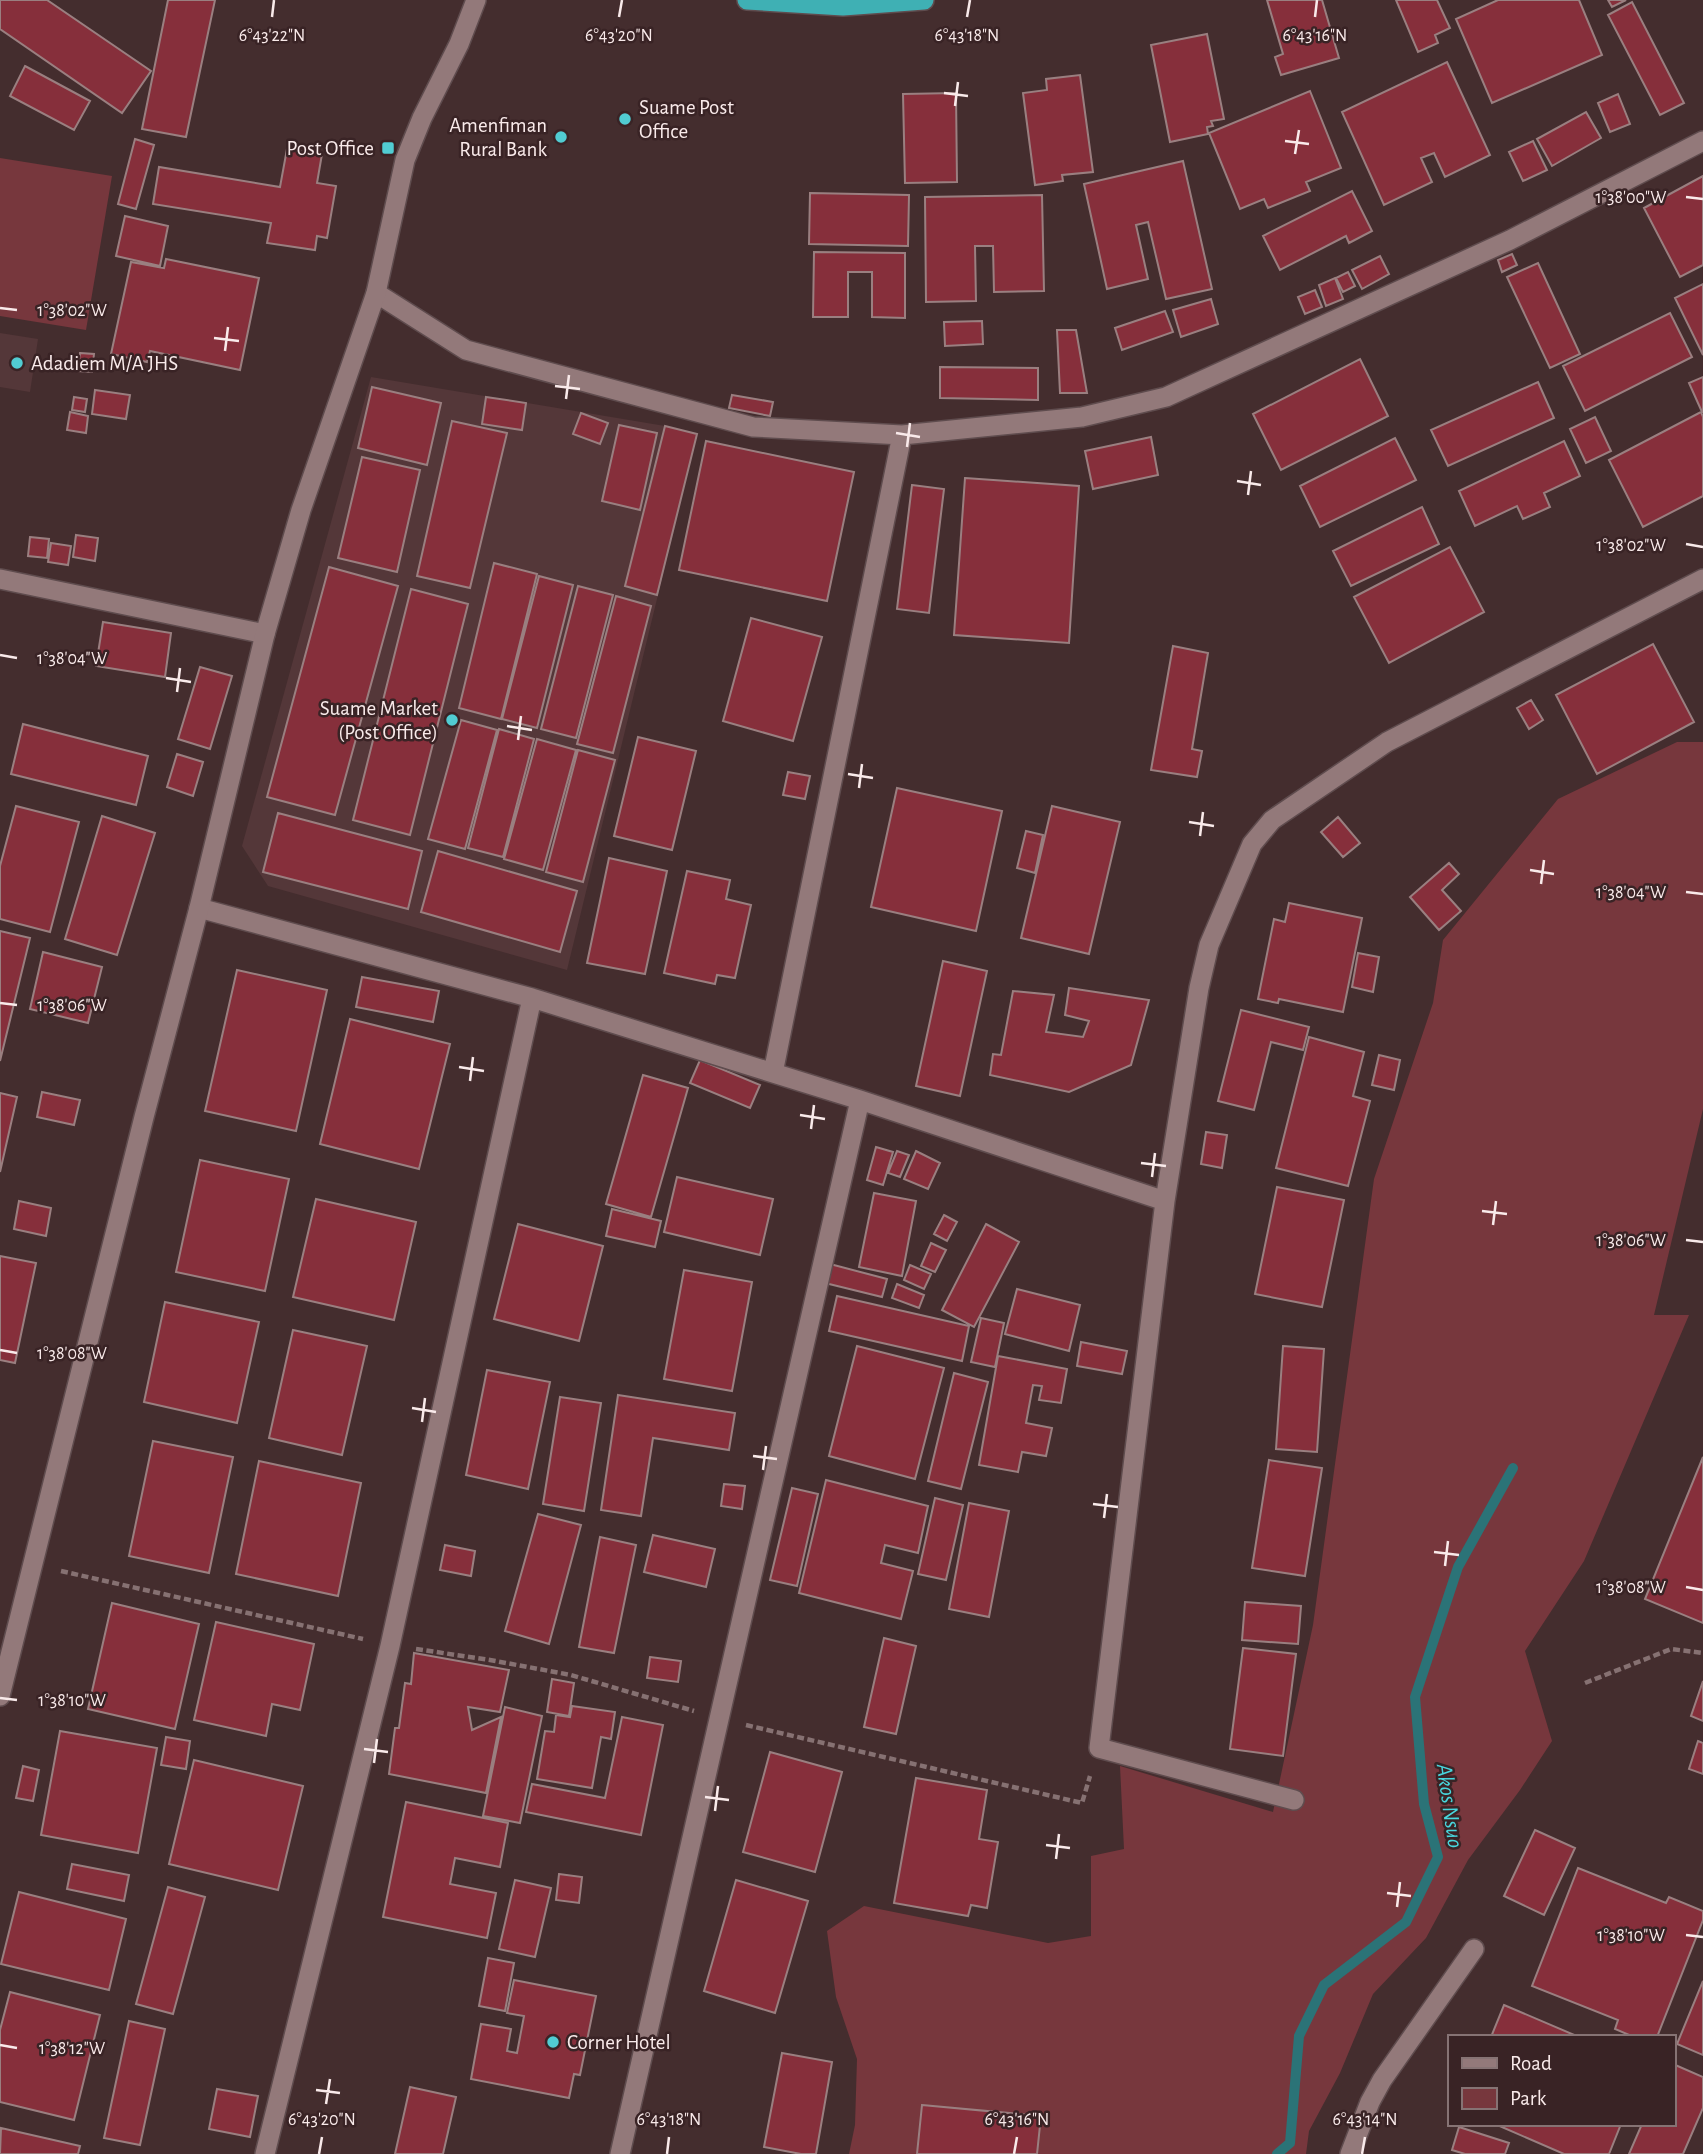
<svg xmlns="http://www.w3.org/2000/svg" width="1703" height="2154" font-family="'Alegreya Sans',sans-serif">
<rect width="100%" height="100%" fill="#442d2e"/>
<path fill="#543739" d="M0,333L38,339L30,392L0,387Z
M371,377L665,426L697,434L567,970L268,886L242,846Z"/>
<path fill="#77373d" d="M0,158L112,176L86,330L0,316Z
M1677,742H1703V1109L1654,1315H1689L1584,1561L1525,1651L1552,1741L1520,1790L1468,1860L1426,1938L1373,1994L1340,2073L1309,2131L1306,2154H849L855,2125L857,2059L836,1997L827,1931L864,1906L1048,1943L1091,1936V1856L1124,1849L1120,1766L1273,1812L1313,1625L1374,1179L1433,1003L1443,940L1558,799Z"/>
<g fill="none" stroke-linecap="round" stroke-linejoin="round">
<path stroke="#2b7377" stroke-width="10" d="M1277,2154L1290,2143L1299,2036L1324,1985L1406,1922L1438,1857L1424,1804L1415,1697L1458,1567L1513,1468"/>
</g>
<path fill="#862f3b" stroke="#9a7f80" stroke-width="2" d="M0,0H47L151,71L122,113L0,29Z
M168,0H215L186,137L142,129Z
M1267,0H1322L1339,58L1281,75L1275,57L1283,54Z
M1396,0H1437L1450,28L1435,35L1438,43L1418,52Z
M1498,0H1579L1602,55L1492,103L1456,19Z
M1608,0H1626L1612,7Z
M1632,2L1684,103L1660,115L1608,15Z
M1207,34L1224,119L1211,121L1213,126L1207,127L1208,134L1170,142L1151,45Z
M1447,62L1490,155L1445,177L1434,153L1421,158L1432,182L1384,205L1342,112Z
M25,66L90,101L74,130L10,96Z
M1080,75L1093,172L1062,175L1063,181L1035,185L1023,93L1047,90L1046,79Z
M1310,91L1341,168L1306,182L1310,191L1268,208L1264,199L1240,209L1209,133Z
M956,93L957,182L905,183L903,94Z
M1618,94L1630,124L1610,132L1598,103Z
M1586,112L1601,138L1552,166L1537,139Z
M135,139L154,145L136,209L118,204Z
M1533,141L1547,170L1523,181L1509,152Z
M287,149L322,154L317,183L336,186L327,238L317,236L315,250L267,243L271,223L153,204L159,167L280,187Z
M1183,161L1212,289L1166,299L1148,222L1136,225L1148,279L1107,289L1084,184Z
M1703,176V265L1680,277L1644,208Z
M1352,191L1372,231L1349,243L1346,236L1280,270L1263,236Z
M810,193L909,195L908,246L809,244Z
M1042,195L1044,291L994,292L993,246H975L976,301L926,302L925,197Z
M125,216L168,226L160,266L116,256Z
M814,252L905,253V318L872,317V272H848V317H813Z
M1512,254L1517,265L1502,272L1498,260Z
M1380,256L1389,274L1362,289L1352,270Z
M166,259L259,278L240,370L150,351L147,362L111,354L131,262L164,268Z
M1538,263L1580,354L1550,368L1507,277Z
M1348,272L1355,286L1343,292L1336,278Z
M1335,278L1343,299L1326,306L1319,285Z
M1703,284V355L1675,298Z
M1315,290L1322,307L1305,314L1298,297Z
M1211,299L1218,324L1181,337L1173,310Z
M1165,311L1173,332L1122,350L1115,328Z
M1670,313L1692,357L1585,411L1563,366Z
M982,321L983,344L945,346L944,322Z
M1057,330H1076L1087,393H1060Z
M80,353L94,354L92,372L78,371Z
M1360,359L1388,416L1281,470L1253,414Z
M940,367L1038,368V400L940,398Z
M1703,377V412H1702L1689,383Z
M1538,382L1554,418L1448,466L1431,430Z
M372,387L441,403L427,465L358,448Z
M95,390L130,395L126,419L92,414Z
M732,395L773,402L770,416L729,408Z
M74,397L87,399L85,412L72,410Z
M486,397L526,403L522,430L482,424Z
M70,412L88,416L86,433L67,430Z
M1701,412L1703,417V496L1643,527L1609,460Z
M581,413L608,423L600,444L573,434Z
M1595,417L1611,451L1586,463L1570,429Z
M452,421L507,433L470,588L417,576Z
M619,425L657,433L640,510L602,501Z
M665,426L697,434L657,595L625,586Z
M1151,437L1158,475L1093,489L1085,451Z
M1395,438L1416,480L1320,527L1300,486Z
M706,441L854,472L827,601L679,570Z
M1564,441L1580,476L1544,493L1550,507L1523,519L1517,506L1475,526L1459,491Z
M362,457L420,470L397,572L338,558Z
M965,478L1079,486L1069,643L954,635Z
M912,485L944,489L929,613L897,609Z
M1422,507L1439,544L1351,586L1333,551Z
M76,535L98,538L95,561L73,557Z
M30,537L49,539L47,558L28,556Z
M51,543L71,546L68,565L48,562Z
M1450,547L1484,612L1389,663L1354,597Z
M494,563L537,574L501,719L459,708Z
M329,567L398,586L335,815L267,797Z
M539,576L573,585L537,728L502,719Z
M578,586L613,595L576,738L541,729Z
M411,589L468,604L410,835L353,820Z
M616,596L651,606L613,753L577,744Z
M751,618L822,637L793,741L723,721Z
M103,622L171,633L165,677L96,666Z
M1653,644L1694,722L1597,774L1556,695Z
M1173,646L1208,653L1192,749L1202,751L1197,777L1151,770Z
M200,667L232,676L210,749L178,739Z
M1531,700L1543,720L1529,729L1517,708Z
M461,720L497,730L465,849L428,839Z
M23,724L148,756L136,805L11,774Z
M499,729L534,739L503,857L468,848Z
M638,737L696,751L672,850L614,836Z
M537,739L576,750L543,870L504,859Z
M578,750L615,760L583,882L546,872Z
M177,754L203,762L193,796L167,787Z
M788,772L810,776L805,799L783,795Z
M897,788L1002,811L976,931L871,907Z
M16,806L79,822L50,932L0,919V866Z
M1052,806L1120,822L1089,954L1021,938Z
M278,813L422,851L408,909L263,872Z
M102,816L155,833L117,955L65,939Z
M1338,817L1360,843L1343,857L1321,832Z
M1026,831L1043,835L1035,873L1017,868Z
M438,851L577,891L560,952L421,912Z
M609,858L667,871L645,974L587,963Z
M1449,863L1459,874L1442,890L1461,911L1439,930L1410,897Z
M687,871L730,880L726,899L751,905L735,978L717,975L715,984L664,973Z
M1289,903L1362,918L1343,1012L1279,999L1278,1003L1258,999L1274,919L1285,922Z
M0,931L30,938L0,1061Z
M43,952L102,967L88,1023L30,1009Z
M1358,953L1379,957L1373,992L1352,987Z
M943,961L987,971L960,1096L916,1086Z
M237,970L327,990L296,1131L205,1111Z
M362,977L439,991L433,1022L356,1007Z
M1069,988L1149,1000L1131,1065L1069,1092L990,1075L993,1054L1001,1055L1013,991L1054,995L1046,1032L1083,1037L1089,1021L1065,1015Z
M1241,1010L1309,1027L1303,1050L1271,1042L1254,1110L1218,1101Z
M350,1019L450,1044L419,1169L320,1144Z
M1309,1037L1364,1052L1353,1096L1370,1101L1348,1186L1276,1168Z
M1379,1055L1400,1060L1394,1090L1372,1085Z
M700,1060L760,1085L750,1108L690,1083Z
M643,1075L688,1088L651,1217L606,1204Z
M42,1092L80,1100L74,1125L37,1117Z
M0,1093L17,1097L0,1172Z
M1206,1132L1227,1135L1222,1168L1201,1164Z
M876,1147L893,1152L883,1185L867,1180Z
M897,1151L909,1155L900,1177L888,1173Z
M916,1151L940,1163L928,1189L904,1179Z
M200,1160L289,1179L265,1291L176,1272Z
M677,1177L773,1199L760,1255L664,1232Z
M1277,1187L1344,1200L1322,1307L1255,1294Z
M874,1193L916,1201L902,1276L859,1267Z
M316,1199L416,1222L394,1320L293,1297Z
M19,1201L51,1208L46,1236L14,1229Z
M612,1209L661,1221L655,1247L606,1236Z
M944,1215L957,1222L947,1241L934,1234Z
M518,1224L603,1246L579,1341L494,1319Z
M986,1224L1019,1242L974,1327L942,1310Z
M931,1243L946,1250L935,1272L921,1266Z
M0,1256L36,1263L15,1363L0,1360Z
M830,1264L887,1279L882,1297L825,1283Z
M910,1265L931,1274L924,1289L904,1280Z
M684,1270L752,1282L732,1391L664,1379Z
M897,1284L924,1295L919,1308L892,1298Z
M1017,1289L1080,1305L1069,1351L1005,1334Z
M837,1296L969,1326L962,1361L829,1331Z
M165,1302L259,1322L237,1423L144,1402Z
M981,1318L1004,1323L995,1367L971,1362Z
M293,1330L367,1346L342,1455L269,1438Z
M1081,1342L1127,1351L1122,1374L1077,1366Z
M857,1346L944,1368L915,1479L829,1456Z
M1283,1346L1324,1349L1317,1452L1276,1449Z
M998,1356L1067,1369L1061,1403L1039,1400L1042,1386L1033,1385L1026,1423L1052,1428L1046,1456L1022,1452L1018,1472L979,1465Z
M487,1370L550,1382L528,1489L466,1475Z
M954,1373L988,1382L961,1489L928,1481Z
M618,1395L735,1413L729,1450L653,1438L641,1516L601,1510Z
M560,1397L601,1403L584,1511L543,1504Z
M153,1441L233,1457L209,1573L129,1556Z
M1703,1457V1623L1645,1599Z
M1269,1460L1322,1468L1305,1576L1252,1568Z
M259,1461L361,1483L338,1596L236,1574Z
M826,1480L928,1506L918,1553L885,1545L881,1563L913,1571L901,1619L799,1593Z
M724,1484L745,1486L742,1509L721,1506Z
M792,1488L818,1494L797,1586L770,1580Z
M935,1498L963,1505L946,1580L918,1574Z
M969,1503L1009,1511L989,1617L949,1609Z
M538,1514L581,1525L549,1644L505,1631Z
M653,1535L715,1549L706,1587L644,1572Z
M600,1537L636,1545L614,1653L579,1647Z
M445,1545L475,1551L471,1576L440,1570Z
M1245,1602L1301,1606L1298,1644L1242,1640Z
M112,1603L199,1624L175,1729L88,1709Z
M216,1622L314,1644L300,1710L272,1704L266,1736L194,1720Z
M884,1638L916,1646L896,1734L864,1727Z
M1243,1648L1296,1654L1283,1756L1230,1749Z
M414,1653L509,1670L500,1712L468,1707L472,1730L501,1717L486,1793L389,1774L395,1728H399L405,1683L411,1684Z
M650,1657L681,1661L678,1682L647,1678Z
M552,1679L574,1683L569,1716L547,1712Z
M1703,1681V1721L1691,1716Z
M572,1706L615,1712L611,1739L601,1737L592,1788L537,1779L545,1731L554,1732L556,1715L570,1717Z
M505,1707L542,1716L520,1823L483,1816Z
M622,1717L663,1725L641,1835L526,1812L532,1784L605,1798Z
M60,1731L157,1748L138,1853L41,1835Z
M166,1737L190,1741L186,1769L161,1765Z
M1698,1741L1703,1743V1774L1689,1769Z
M770,1752L842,1772L815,1872L743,1852Z
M194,1760L303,1786L278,1890L169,1864Z
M23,1766L39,1770L33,1801L16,1798Z
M916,1778L987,1790L979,1839L998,1842L987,1908L971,1905L968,1916L894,1903Z
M406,1802L508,1823L500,1867L455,1858L450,1884L496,1893L487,1938L383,1917Z
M1535,1830L1575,1848L1544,1915L1504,1896Z
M72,1864L129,1875L124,1901L67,1889Z
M1578,1868L1666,1903L1669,1897L1703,1911V1920L1657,2037H1634L1615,2029L1618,2020L1532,1986Z
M559,1874L582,1877L579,1903L556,1900Z
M515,1880L551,1888L535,1957L499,1949Z
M736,1880L808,1901L775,2013L704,1991Z
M168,1887L205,1897L173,2014L136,2004Z
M19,1892L126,1919L109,1990L1,1964Z
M488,1958L514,1963L505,2011L479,2006Z
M514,1980L596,1996L580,2075L574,2074L569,2098L471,2079L481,2024L511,2029L507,2051L517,2053L524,2016L507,2013Z
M1703,1981V2055L1677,2044Z
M10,1992L100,2015L74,2120L0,2102V2030Z
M1504,2005L1579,2037H1491Z
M129,2021L165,2029L140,2145L104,2138Z
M782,2053L832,2062L816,2154H801L764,2147Z
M1673,2064L1703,2077V2108L1683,2154H1629L1642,2124H1673Z
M410,2087L456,2097L443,2154H395Z
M217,2089L258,2096L250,2137L209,2129Z
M922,2105L1041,2116L1037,2154H917Z
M1495,2124H1621L1609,2154H1564Z
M1459,2127L1509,2143L1505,2154H1465L1452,2150Z
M1,2128L80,2146L78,2154H0Z"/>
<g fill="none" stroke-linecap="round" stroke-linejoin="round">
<g stroke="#5f4c4e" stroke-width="22">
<path id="minor" d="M376,293L466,350L753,427L902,435L1082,417L1166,397L1510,240L1703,141
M0,579L265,634
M199,908L532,998L860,1100L1165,1201
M773,1073L902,435
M1294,1800L1099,1748L1165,1201L1199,988L1209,945L1252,844L1272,820L1387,742L1703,579
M265,2154L390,1646L532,998
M620,2154L860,1100
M1350,2154L1370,2102L1382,2080L1474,1949"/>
</g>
<g stroke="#5f4c4e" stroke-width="22">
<path id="tertiary" d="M0,1696L144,1117L199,908L265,634L301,510L376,293L405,160L422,118L459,44L476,0"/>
</g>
<g stroke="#5f4c4e" stroke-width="22">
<path id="trunk" d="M747,0L843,6L924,0"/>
</g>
<path stroke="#867172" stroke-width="4.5" stroke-dasharray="7 3.5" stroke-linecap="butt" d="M61,1571L363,1639
M416,1649L490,1660L571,1675L694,1711
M1585,1683L1671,1649L1703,1653
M746,1725L1082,1803L1090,1776"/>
<use href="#minor" stroke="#93797a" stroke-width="19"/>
<use href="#tertiary" stroke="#93797a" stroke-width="19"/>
<use href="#trunk" stroke="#3fb0b4" stroke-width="19"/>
</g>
<path fill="none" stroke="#f9eaea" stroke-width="2.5" d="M272,17L274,0M619,17L622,0M967,17L970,0M1315,17L1317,0M944,93L968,96M955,106L958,82M1285,141L1309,144M1295,154L1299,130M1686,197L1703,199M0,308L17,310M214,338L239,341M225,351L228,327M555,386L580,389M566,399L569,375M896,433L920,437M907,447L910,423M1237,481L1261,485M1248,495L1251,471M1686,544L1703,547M0,655L17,658M166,678L191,682M177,692L180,668M507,726L532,730M518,740L521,716M848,774L873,778M859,788L862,764M1189,822L1214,826M1200,836L1203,812M1530,870L1554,874M1541,884L1544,860M1686,892L1703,894M0,1003L17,1005M459,1067L484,1071M470,1081L473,1057M800,1115L825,1119M811,1129L814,1105M1141,1163L1166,1166M1152,1177L1155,1153M1482,1211L1507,1214M1493,1225L1496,1201M1686,1240L1703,1242M0,1350L17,1353M412,1408L436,1412M422,1422L425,1398M753,1456L777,1459M763,1470L766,1446M1093,1504L1118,1507M1104,1518L1107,1494M1434,1552L1459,1555M1445,1566L1448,1541M1686,1587L1703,1590M0,1698L17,1700M364,1749L388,1752M374,1763L377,1739M705,1797L729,1800M715,1811L718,1786M1046,1845L1070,1848M1056,1859L1059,1834M1387,1893L1411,1896M1397,1907L1400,1882M1686,1935L1703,1937M0,2045L17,2048M316,2090L340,2093M326,2104L330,2079M319,2154L322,2137M667,2154L669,2137M1014,2154L1017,2137M1362,2154L1365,2137"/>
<g fill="#51ccd2" stroke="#392325" stroke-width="2.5">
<circle cx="625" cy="119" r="7"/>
<circle cx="561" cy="137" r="7"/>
<rect x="381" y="141" width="14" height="14" rx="3.5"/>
<circle cx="17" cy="363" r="7"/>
<circle cx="452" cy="720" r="7"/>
<circle cx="553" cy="2042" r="7"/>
</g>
<g text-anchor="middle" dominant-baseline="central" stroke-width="5" stroke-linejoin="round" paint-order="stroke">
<g font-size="21" fill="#f9eaea" stroke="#392325" text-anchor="start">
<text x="639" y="107">Suame Post<tspan x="639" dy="24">Office</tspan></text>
<text x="547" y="125" text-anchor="end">Amenfiman<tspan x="547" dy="24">Rural Bank</tspan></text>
<text x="374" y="148" text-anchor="end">Post Office</text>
<text x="31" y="363">Adadiem M/A JHS</text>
<text x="438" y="708" text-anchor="end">Suame Market<tspan x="438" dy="24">(Post Office)</tspan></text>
<text x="567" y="2042">Corner Hotel</text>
</g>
<g font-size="23" font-style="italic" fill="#48d6dd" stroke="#392325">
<text transform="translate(1449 1806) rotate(82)">Akos Nsuo</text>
</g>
</g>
<g font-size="18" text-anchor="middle" fill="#f9eaea" stroke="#392325" stroke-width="5" stroke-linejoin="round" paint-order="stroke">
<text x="272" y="41">6°43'22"N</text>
<text x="619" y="41">6°43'20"N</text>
<text x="967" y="41">6°43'18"N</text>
<text x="1315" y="41">6°43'16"N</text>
<text x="1631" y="203">1°38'00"W</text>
<text x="72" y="316">1°38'02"W</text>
<text x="1631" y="551">1°38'02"W</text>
<text x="72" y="664">1°38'04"W</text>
<text x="1631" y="898">1°38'04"W</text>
<text x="72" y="1011">1°38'06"W</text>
<text x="1631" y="1246">1°38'06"W</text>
<text x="72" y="1359">1°38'08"W</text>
<text x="1631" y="1593">1°38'08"W</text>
<text x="72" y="1706">1°38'10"W</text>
<text x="1631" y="1941">1°38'10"W</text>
<text x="72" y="2054">1°38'12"W</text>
<text x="322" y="2125">6°43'20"N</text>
<text x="669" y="2125">6°43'18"N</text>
<text x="1017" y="2125">6°43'16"N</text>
<text x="1365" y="2125">6°43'14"N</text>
</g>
<rect x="1448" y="2035" width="228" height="91" fill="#392325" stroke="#867374" stroke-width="2"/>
<rect x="1462" y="2058" width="35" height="10" fill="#93797a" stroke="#867374" stroke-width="2"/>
<text x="1510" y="2070" font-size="21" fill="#f9eaea">Road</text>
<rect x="1462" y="2088" width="35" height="21" fill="#77373d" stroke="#867374" stroke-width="2"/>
<text x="1510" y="2105" font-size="21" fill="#f9eaea">Park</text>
</svg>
